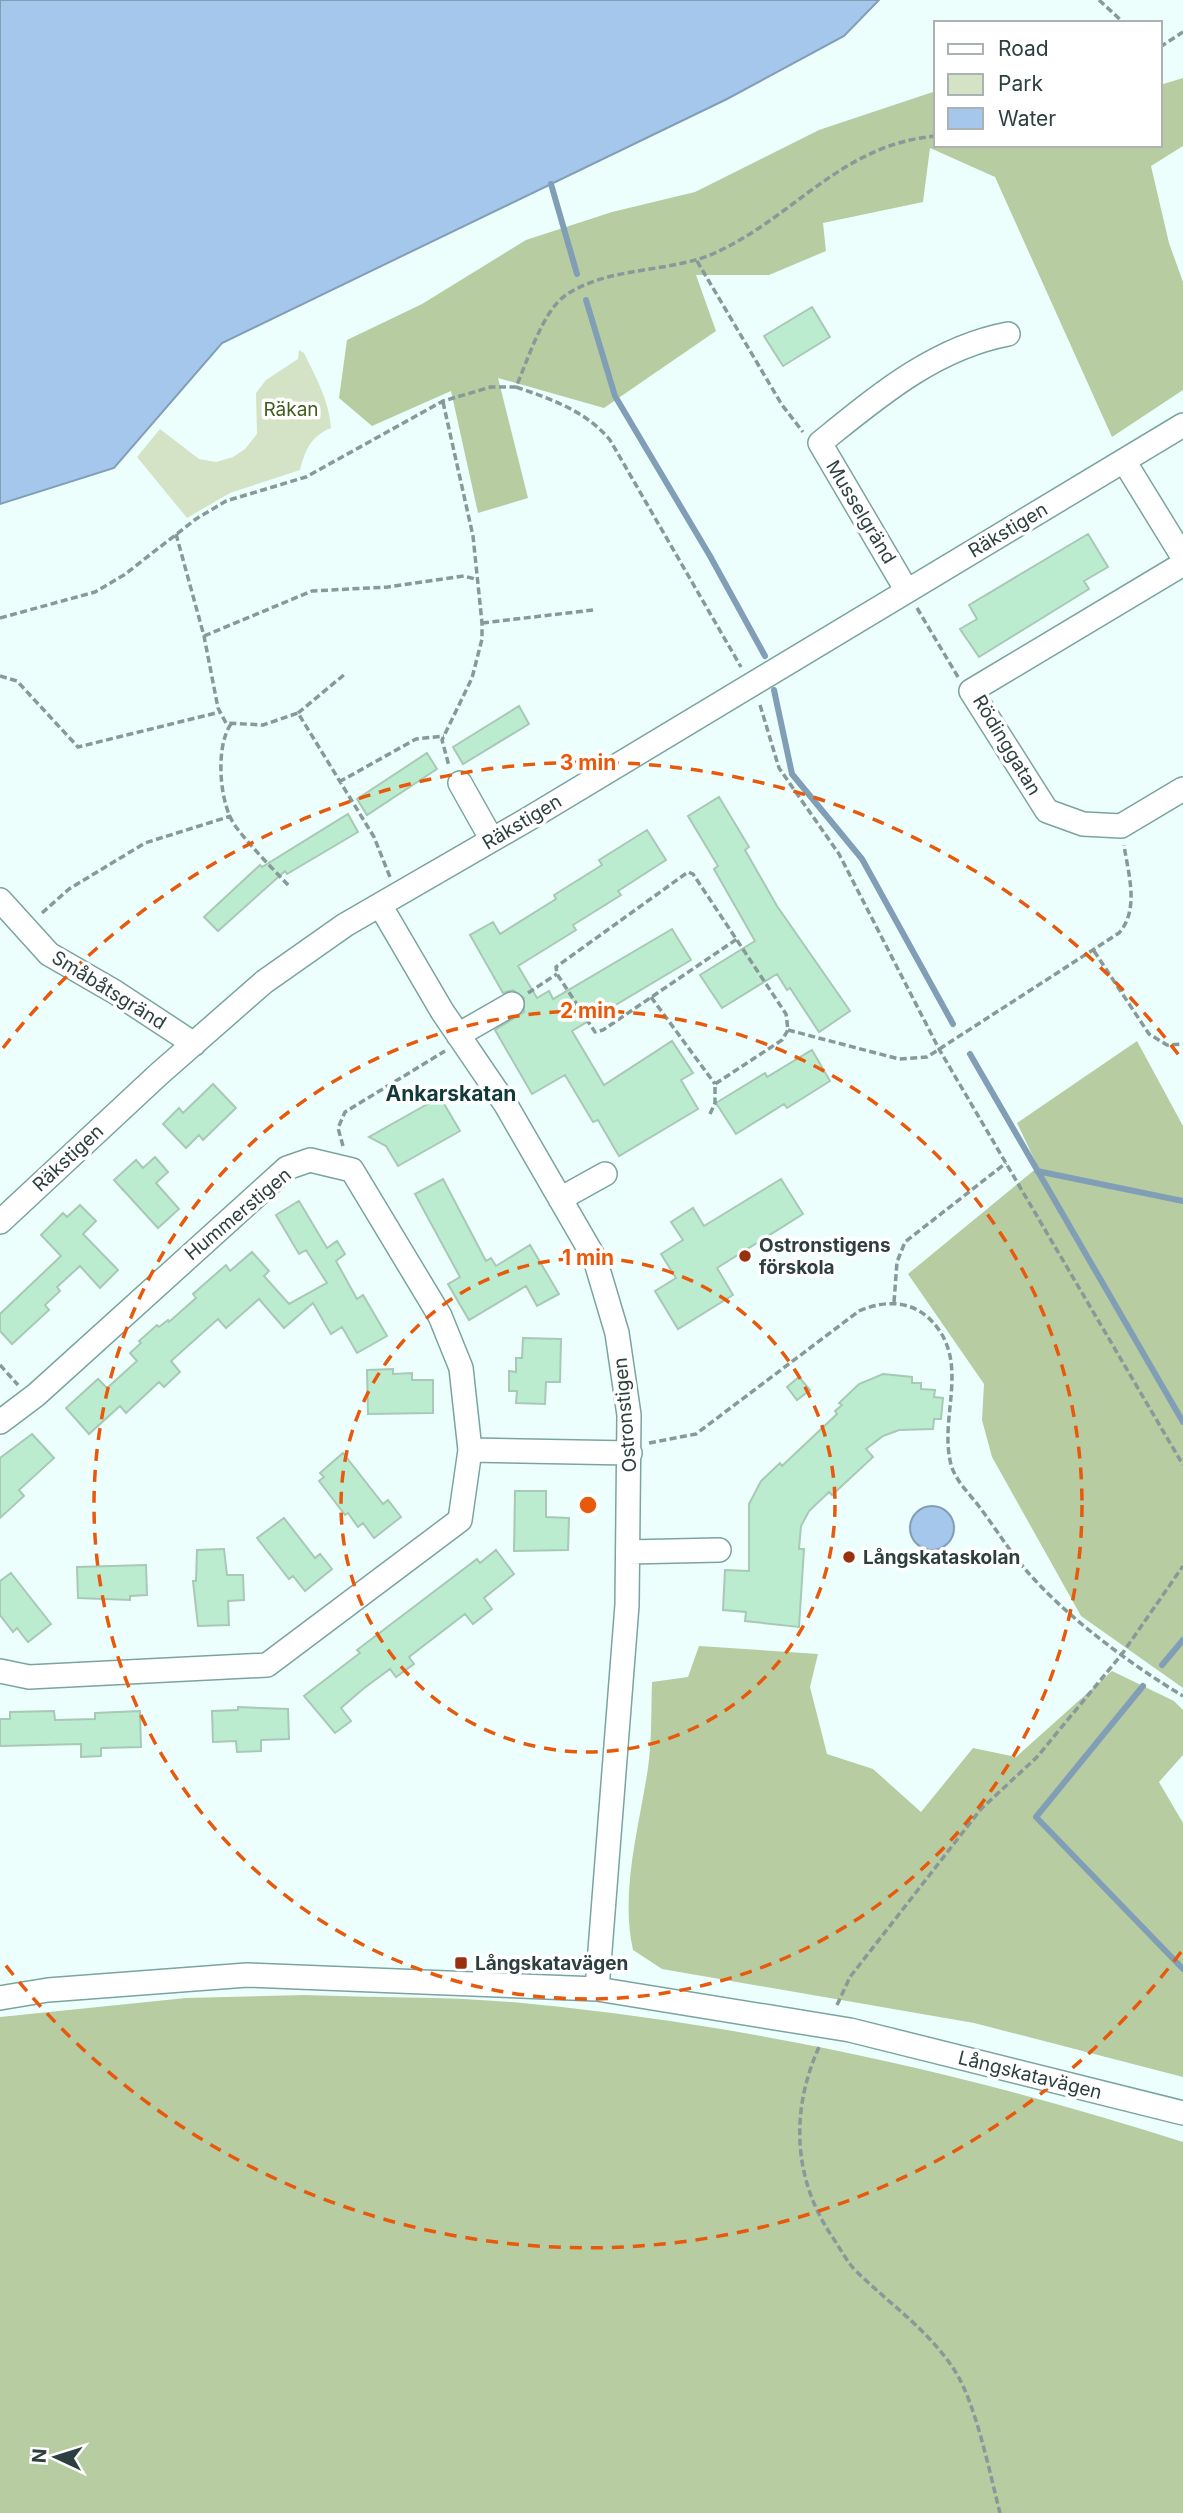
<svg xmlns="http://www.w3.org/2000/svg" width="1183" height="2513" font-family="Inter,sans-serif">
<rect width="100%" height="100%" fill="#edfffd"/>
<path fill="#d4e2c6" d="M299,350L304,353C316,378 329,400 331,428C311,436 305,450 300,470L230,493L187,518L137,457L160,429L199,459L216,462L233,457L245,449L257,434L256,393L266,380L298,359Z"/>
<path fill="#b8cca1" d="M1183,78V146L1151,166L1169,243L1183,282V390L1112,437L995,177L930,148L923,202L823,223L826,251L769,275H696L716,331L604,408L498,378L528,498L478,513L451,391L372,426L339,398L347,340L422,304L526,240L612,212L695,192L819,130L936,91V145H1160V85Z
M1137,1041L1183,1126V1688L1081,1616L992,1457L982,1420L984,1384L908,1274L1038,1167L1017,1123Z
M699,1646L818,1654L810,1687L827,1754L873,1769L921,1812L973,1748L1016,1757L1112,1671L1174,1701L1183,1710V1755L1159,1782L1183,1823V2077L974,2023L662,1969L633,1950C620,1891 639,1828 648,1768C652,1740 651,1710 652,1682L688,1677Z
M305,1995C380,1998 457,1996 532,2004C754,2026 971,2074 1183,2142V2513H0V2017L186,1998Z"/>
<path fill="#a5c7eb" stroke="#819eb7" stroke-width="2" d="M0,0H879L844,36L727,99L222,343L114,468L0,504Z
M910 1528a22 22 0 1 1 44 0a22 22 0 1 1-44 0Z"/>
<g fill="none" stroke-linecap="round" stroke-linejoin="round">
<path stroke="#819eb7" stroke-width="6" d="M551,184L577,274
M586,300L615,396L710,556L765,656
M774,690L792,774L862,859L953,1024
M970,1054L1183,1422
M1037,1171L1183,1201
M1162,1665L1183,1640
M1143,1686L1036,1817L1183,1969"/>
</g>
<path fill="#bcecd0" stroke="#a7c9b5" stroke-width="2" d="M812,307L830,337L783,366L764,336Z
M1088,534L1108,567L1084,581L1089,589L979,657L960,629L977,619L969,605Z
M519,706L529,724L463,764L453,747Z
M427,753L437,769L367,815L357,799Z
M719,797L749,847L745,850L777,906L850,1011L819,1032L790,988L787,990L777,974L722,1008L700,975L755,941L714,869L718,866L688,816Z
M348,814L358,832L287,874L285,871L218,931L204,917L260,865L262,867Z
M647,830L666,860L618,891L621,895L573,925L576,930L518,966L537,998L549,991L553,999L672,929L691,960L572,1031L604,1085L672,1041L693,1073L681,1080L698,1109L619,1156L598,1120L593,1122L565,1075L532,1094L495,1030L524,1012V998L513,990L503,993L470,935L493,922L500,934L556,899L554,895L602,865L599,860Z
M812,1050L830,1081L787,1108L784,1104L736,1134L716,1103L765,1073L767,1077Z
M213,1084L236,1108L203,1140L199,1135L186,1148L163,1124L179,1108L183,1113Z
M440,1097L460,1131L398,1166L386,1146L369,1137Z
M155,1157L168,1172L156,1183L179,1209L158,1228L114,1180L136,1160L143,1168Z
M443,1179L486,1261L491,1258L496,1266L530,1245L559,1294L537,1306L526,1286L469,1320L448,1284L460,1277L415,1194Z
M781,1179L803,1214L717,1268L733,1295L678,1329L655,1291L676,1278L661,1254L683,1240L671,1222L693,1208L704,1226Z
M299,1201L327,1248L337,1241L345,1254L336,1261L357,1299L363,1295L387,1336L357,1353L342,1327L331,1334L313,1303L284,1328L259,1299L226,1328L218,1319L171,1361L180,1372L164,1387L159,1382L126,1413L120,1406L89,1434L66,1408L98,1379L107,1388L137,1361L130,1353L141,1343L139,1341L157,1325L159,1327L168,1320L169,1322L196,1298L193,1294L226,1265L230,1271L252,1252L269,1271L264,1276L289,1304L327,1283L306,1250L299,1254L276,1215Z
M80,1205L96,1221L83,1234L118,1270L100,1288L80,1266L57,1287L60,1291L45,1305L49,1310L12,1344L0,1331V1314L61,1256L41,1235L63,1213L67,1217Z
M523,1338L561,1339L560,1382H546L545,1404L516,1403L517,1391H509V1371L516,1372V1358H522Z
M393,1369V1374L412,1373V1380H433V1413L368,1414L367,1370Z
M883,1374L912,1377V1383H921V1389L935,1390L934,1397L943,1398L941,1419H934L933,1429L899,1430L883,1436L866,1449L873,1457L832,1495L829,1492L809,1511L801,1526L799,1549H804L799,1627L745,1621L746,1612L723,1610L725,1570L749,1571V1504L761,1481L780,1463L782,1466L837,1414L835,1411L842,1405L839,1403L859,1384Z
M799,1377L810,1390L797,1400L787,1387Z
M32,1434L54,1458L19,1490L24,1496L0,1518V1458Z
M343,1453L383,1504L388,1500L401,1517L374,1538L363,1523L358,1527L348,1513L345,1515L319,1481L324,1477L320,1473Z
M515,1491H546V1517L569,1518L568,1550L514,1551Z
M284,1518L315,1558L320,1554L332,1569L305,1591L293,1576L289,1579L257,1538Z
M224,1549L227,1575H243L244,1600L228,1601L229,1625L198,1626L193,1581H196L197,1550Z
M496,1550L514,1574L484,1598L492,1609L473,1624L465,1614L409,1657L414,1664L396,1677L390,1669L363,1689L341,1708L351,1721L335,1733L304,1696L360,1653L357,1650L477,1559L480,1563Z
M146,1565L147,1595L130,1596V1600L78,1598L77,1567Z
M11,1573L51,1624L28,1642L17,1628L13,1632L0,1615V1581Z
M238,1707L288,1709L289,1739L261,1740V1751L237,1752L236,1741L213,1742L212,1711L238,1710Z
M54,1711L55,1720L95,1719V1713L140,1711L141,1747L101,1748V1756L81,1757V1744L0,1746V1719H10V1712Z"/>
<g fill="none" stroke-linecap="round" stroke-linejoin="round">
<g stroke="#7aa4a0" stroke-width="26">
<path id="minor" d="M1124,461L1183,557
M1183,564L971,691L1047,811L1083,824L1121,826L1183,789
M907,591L820,443C877,397 934,348 1008,334
M460,783L492,840
M0,900L49,954L115,992L194,1044
M380,905L442,1011L506,1105L595,1259L617,1333L629,1415L627,1605L597,1989
M458,1035L512,1004
M560,1199L605,1174
M0,1222L159,1074L264,982L345,925L530,818L1183,425
M0,1422L36,1395L287,1168L310,1160L352,1170L440,1316L461,1368L470,1450L460,1520L267,1665L29,1677L0,1671
M470,1450L630,1453
M628,1552L719,1550
M0,1998L48,1990L247,1975L597,1989L850,2030L1183,2113"/>
</g>
<path stroke="#879998" stroke-width="3.5" stroke-dasharray="7 3.5" stroke-linecap="butt" d="M1099,0L1124,23
M1160,47L1183,32
M697,261L782,405L803,432
M516,387C551,399 586,411 610,440L741,667
M443,402L473,536L482,623V639L472,678L442,740L449,766
M176,534L204,636L218,708L226,723L263,725L298,713L374,837L390,877
M917,608L958,677
M0,618L95,592L124,575L196,519L226,501L306,477L443,401L491,387H516C527,362 543,310 566,295C610,265 672,274 719,251C797,214 843,144 936,136
M482,623L593,610
M204,636L312,591L388,587L464,576L475,579
M0,676L17,681L78,747L220,712
M760,705L779,768L839,854L939,1049L1183,1465
M298,713L345,674
M231,724C215,746 219,805 236,827C252,848 272,868 290,887
M339,782L416,739L444,736
M42,913L69,889L145,843L231,816
M1094,951L1149,1034L1167,1045L1183,1044
M528,993L557,974
M651,997L715,1084
M788,1030L899,1059L927,1057L1119,933C1140,909 1128,873 1124,845
M710,1114L715,1103V1084L782,1040L788,1030L786,1014L693,874L688,872L556,967L557,974L595,1032L603,1030L737,939
M343,1146L338,1128L345,1112L445,1051
M894,1302L897,1262L905,1242L1006,1163
M0,1365L18,1385
M649,1443L696,1434L859,1311C889,1298 919,1301 939,1330C966,1369 941,1417 950,1460C953,1478 967,1491 978,1505C994,1526 1008,1549 1025,1569C1066,1617 1130,1664 1183,1696
M837,2005L850,1977L928,1877L981,1809L1037,1757L1122,1654L1183,1566
M819,2047C790,2112 793,2179 833,2238C840,2248 846,2260 854,2269C889,2304 928,2329 955,2371C976,2404 990,2474 1000,2513"/>
<use href="#minor" stroke="#fff" stroke-width="23"/>
</g>
<g fill="none" stroke="#e8590c" stroke-width="3.5" stroke-dasharray="12 9">
<circle cx="588" cy="1505" r="247"/>
<circle cx="588" cy="1505" r="494"/>
<path d="M1181 1952A742 742 0 0 1 3 1962M3 1048A742 742 0 0 1 1181 1058"/>
</g>
<g fill="#98310d" stroke="#fff" stroke-width="2.5">
<circle cx="745" cy="1256" r="7"/>
<circle cx="849" cy="1557" r="7"/>
<rect x="454" y="1956" width="14" height="14" rx="3.5"/>
</g>
<g text-anchor="middle" dominant-baseline="central" stroke-width="7" stroke-linejoin="round" paint-order="stroke">
<g font-size="19" fill="#425b1e" stroke="#fff">
<text x="291" y="409">Räkan</text>
</g>
<g font-size="19" fill="#2d3f3e" stroke="#fff">
<text transform="translate(861 512) rotate(59)">Musselgränd</text>
<text transform="translate(1008 530) rotate(-31)">Räkstigen</text>
<text transform="translate(1007 745) rotate(59)">Rödinggatan</text>
<text transform="translate(522 822) rotate(-31)">Räkstigen</text>
<text transform="translate(109 990) rotate(32)">Småbåtsgränd</text>
<text transform="translate(68 1158) rotate(-43)">Räkstigen</text>
<text transform="translate(238 1214) rotate(-40)">Hummerstigen</text>
<text transform="translate(625 1415) rotate(-95)">Ostronstigen</text>
<text transform="translate(1030 2075) rotate(14)">Långskatavägen</text>
</g>
<g font-size="19" font-weight="bold" fill="#2d3f3e" stroke="#fff" text-anchor="start">
<text x="759" y="1245">Ostronstigens<tspan x="759" dy="22">förskola</tspan></text>
<text x="863" y="1557">Långskataskolan</text>
<text x="475" y="1963">Långskatavägen</text>
</g>
<g font-size="21" font-weight="bold" fill="#103a38" stroke="#fff">
<text x="451" y="1093">Ankarskatan</text>
</g>
</g>
<circle cx="588" cy="1505" r="10" fill="#e8590c" stroke="#fff" stroke-width="3.5"/>
<g font-size="21" text-anchor="middle" font-weight="bold" fill="#e8590c" stroke="#fff" stroke-width="7" stroke-linejoin="round" paint-order="stroke">
<text x="588" y="770">3 min</text>
<text x="588" y="1018">2 min</text>
<text x="588" y="1265">1 min</text>
</g>
<rect x="934" y="21" width="228" height="126" fill="#ffffff" stroke="#abb2b2" stroke-width="2"/>
<rect x="948" y="44" width="35" height="10" fill="#ffffff" stroke="#abb2b2" stroke-width="2"/>
<text x="998" y="56" font-size="21" fill="#2d3f3e">Road</text>
<rect x="948" y="74" width="35" height="21" fill="#d4e2c6" stroke="#abb2b2" stroke-width="2"/>
<text x="998" y="91" font-size="21" fill="#2d3f3e">Park</text>
<rect x="948" y="108" width="35" height="21" fill="#a5c7eb" stroke="#abb2b2" stroke-width="2"/>
<text x="998" y="126" font-size="21" fill="#2d3f3e">Water</text>
<g transform="translate(56 2457) rotate(274)" stroke="#ffffff" stroke-width="5" paint-order="stroke">
<path d="M0-5L12 26L0 18L-12 26Z" fill="#2d3f3e"/>
<text y="-10" font-size="19" font-weight="bold" text-anchor="middle" fill="#2d3f3e">N</text>
</g>
</svg>
